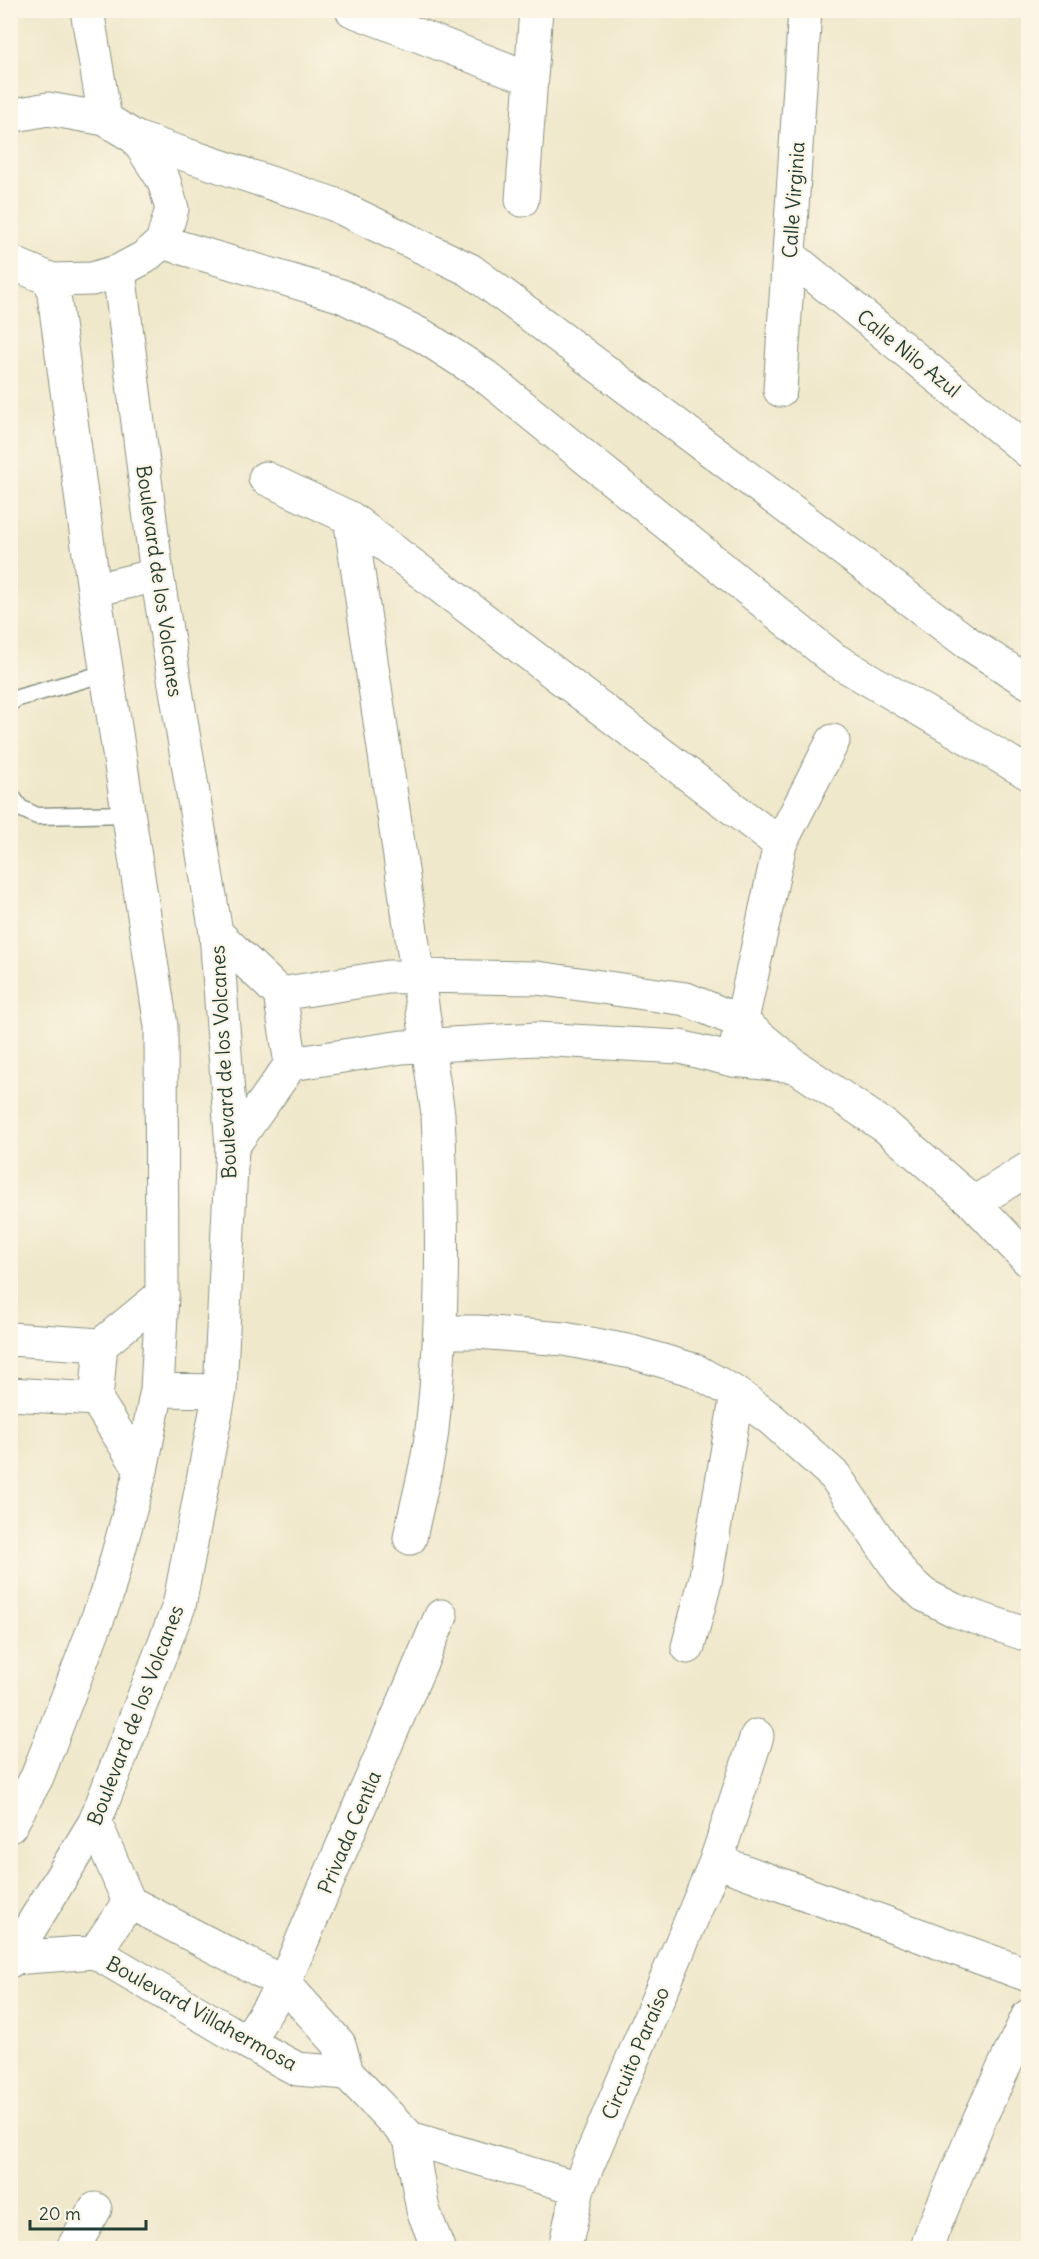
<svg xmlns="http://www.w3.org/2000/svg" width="1039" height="2259" font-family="Delius,sans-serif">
<rect width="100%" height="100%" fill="#fcf5e5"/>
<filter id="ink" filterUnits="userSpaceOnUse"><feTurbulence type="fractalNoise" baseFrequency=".0167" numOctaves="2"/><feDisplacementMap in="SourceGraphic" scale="12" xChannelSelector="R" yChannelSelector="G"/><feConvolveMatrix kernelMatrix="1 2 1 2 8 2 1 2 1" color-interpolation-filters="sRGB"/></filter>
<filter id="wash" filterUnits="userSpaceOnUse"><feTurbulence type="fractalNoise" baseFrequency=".008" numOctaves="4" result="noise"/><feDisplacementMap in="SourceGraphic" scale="24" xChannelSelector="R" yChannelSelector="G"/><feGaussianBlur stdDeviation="1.35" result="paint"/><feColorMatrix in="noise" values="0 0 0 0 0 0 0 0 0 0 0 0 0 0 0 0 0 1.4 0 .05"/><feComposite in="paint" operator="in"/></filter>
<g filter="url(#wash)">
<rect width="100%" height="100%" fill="#f0e8cb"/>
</g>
<g filter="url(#ink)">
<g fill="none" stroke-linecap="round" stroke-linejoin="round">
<g stroke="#889280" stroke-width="19">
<path id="service" d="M10,703L18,698L106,673
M10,794L20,808L37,816L128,814"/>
</g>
<g stroke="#889280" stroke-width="35">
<path id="minor" d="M352,10L532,79
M136,138L333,204L470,270L968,643L1028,682
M522,200L536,10
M162,242L342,296L423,336L485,376L834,659L1028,773
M789,255L1028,451
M780,390L805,10
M265,478L350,518L780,844
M350,518L438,1114C443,1220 444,1325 432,1430C428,1466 417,1502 410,1538
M216,933L280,994L388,977L418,976L537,978L686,999L743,1023L795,1066L886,1127L974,1203L1028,1260
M280,994L291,1064
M737,1043L780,844L833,741
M232,1147L291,1064L402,1047L536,1039L680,1047L733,1060L795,1066
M974,1203L1028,1169
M440,1332H478L564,1339L632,1352L694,1370L737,1394L771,1419L835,1476L903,1576L924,1595L954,1610L1028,1635
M10,1339L101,1345L162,1295
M10,1394L96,1399L141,1470
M96,1399L101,1345
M688,1647L705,1582L737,1394
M95,1822L129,1902L284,1983L339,2044L347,2073L410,2138L423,2210L438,2248
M716,1861L1028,1975
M95,1952L129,1902
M10,1956L13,1958L95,1952L247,2042L297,2069L347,2073
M247,2042L284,1983L441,1616
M410,2138L578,2188
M73,2248L95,2209
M565,2248L578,2188L716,1861L757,1736
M927,2248L932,2232L980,2118L1028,2016"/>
</g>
<g stroke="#889280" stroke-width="35">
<path id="tertiary" d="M87,10L105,119
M10,116L48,109L105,119L136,138L164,181L172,209L162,242L145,257L119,271L92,279L52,280L10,262
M94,590L157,575
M157,1390L220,1391
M10,1826L37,1777L107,1594L141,1470L157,1390L162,1295L161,1026L94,590L52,280
M10,1961L95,1822L179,1606L220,1391L232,1147L216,933L157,575L119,271"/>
</g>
<use href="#service" stroke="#fff" stroke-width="16"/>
<use href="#minor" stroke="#fff" stroke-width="33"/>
<use href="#tertiary" stroke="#fff" stroke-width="33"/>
</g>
</g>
<g text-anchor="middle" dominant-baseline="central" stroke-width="4.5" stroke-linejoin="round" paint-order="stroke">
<g font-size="20" fill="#1f3d34" stroke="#fcf5e5">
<text transform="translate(793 200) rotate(-86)">Calle Virginia</text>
<text transform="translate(909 353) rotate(39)">Calle Nilo Azul</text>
<text transform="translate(160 581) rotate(82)">Boulevard de los Volcanes</text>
<text transform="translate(223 1062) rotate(-93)">Boulevard de los Volcanes</text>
<text transform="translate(135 1715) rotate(-69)">Boulevard de los Volcanes</text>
<text transform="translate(349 1832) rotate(-67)">Privada Centla</text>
<text transform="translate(202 2013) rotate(29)">Boulevard Villahermosa</text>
<text transform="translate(635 2053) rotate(-67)">Circuito Paraíso</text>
</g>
</g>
<rect width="1039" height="2259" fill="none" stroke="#fcf5e5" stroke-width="36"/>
<path d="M30 2220v9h116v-9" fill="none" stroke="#1f3d34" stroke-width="3"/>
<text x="39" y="2220" font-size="18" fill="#1f3d34" stroke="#fcf5e5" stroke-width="4.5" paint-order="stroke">20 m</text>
</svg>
